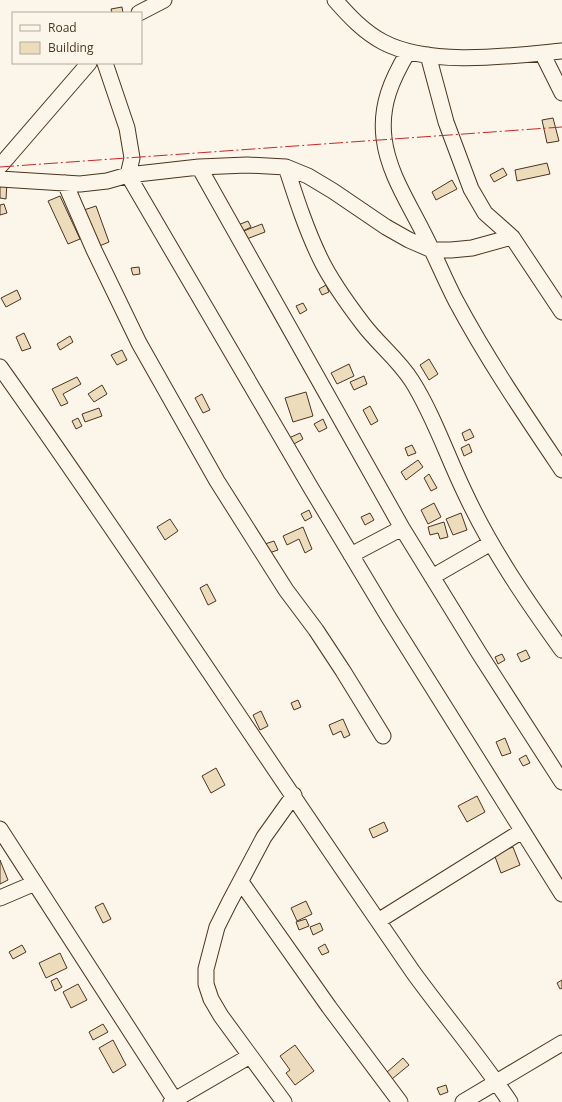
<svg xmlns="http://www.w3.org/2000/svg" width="562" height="1102" font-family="'Open Sans',sans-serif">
<rect width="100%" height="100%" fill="#fbf6e9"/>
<path fill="#ecdcbc" stroke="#4a3520" d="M122,7L123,13H112L111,9Z
M553,118L559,141L547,143L542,120Z
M547,163L550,174L517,181L515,170Z
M503,168L507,175L494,182L490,175Z
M452,180L457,189L436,200L432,192Z
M0,181L7,182L6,199L0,198Z
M60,196L80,239L68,244L48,201Z
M4,204L7,213L0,215V205Z
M96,206L109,242L97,247L84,210Z
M248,221L251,227L241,232L238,225Z
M262,224L265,232L244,240L241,232Z
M139,267L140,274L133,275L131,268Z
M326,285L329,292L322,295L319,289Z
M17,290L21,299L6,307L1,298Z
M303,303L307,310L300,314L296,306Z
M24,333L31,348L22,351L16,337Z
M70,336L73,342L60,350L57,344Z
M122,350L127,360L117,365L111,355Z
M429,359L438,374L429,380L420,365Z
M349,364L354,376L337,384L331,373Z
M364,376L367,384L354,390L350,382Z
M77,377L81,384L63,394L68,403L61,406L52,389Z
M102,385L107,394L94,402L88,394Z
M306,392L313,416L293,422L285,398Z
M202,394L210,410L203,413L195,398Z
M370,406L378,421L371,425L363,410Z
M99,408L102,416L85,422L82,414Z
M78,418L82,426L76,429L72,421Z
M323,419L327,428L319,432L314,424Z
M470,429L474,437L465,441L462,433Z
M300,433L303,439L292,445L289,438Z
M469,444L472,452L464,456L461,448Z
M412,445L416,453L408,456L405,448Z
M418,460L423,467L406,480L401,472Z
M429,474L437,488L431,491L424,478Z
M434,503L441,517L428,524L421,510Z
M309,510L312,517L305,521L301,514Z
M370,513L374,520L365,525L361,517Z
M461,513L467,530L453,535L446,519Z
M170,519L178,531L165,540L157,527Z
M444,522L448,537L440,539L438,533L430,535L428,527Z
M303,527L312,549L305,553L299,539L287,545L283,536Z
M274,541L278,550L269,553L265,544Z
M207,584L216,601L208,605L200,588Z
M526,650L530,658L521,662L517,654Z
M502,654L505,660L498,664L495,657Z
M298,700L301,707L294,710L291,703Z
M261,711L268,726L260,730L253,715Z
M343,719L350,735L344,738L341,731L333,735L329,725Z
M505,738L511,753L502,756L496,742Z
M526,755L530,763L523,766L519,759Z
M216,768L225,785L211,793L202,776Z
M477,796L485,812L467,822L458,806Z
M384,822L388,831L373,838L369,829Z
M513,847L520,865L501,873L494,854Z
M0,860L8,880L0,884Z
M306,901L312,914L297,921L291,908Z
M103,903L111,919L103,923L95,907Z
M306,919L309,926L299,930L296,922Z
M320,923L323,930L313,935L310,927Z
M325,944L329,952L322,955L318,948Z
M22,945L26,952L13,959L9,952Z
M60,953L67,968L46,978L39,963Z
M57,978L62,987L55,991L51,981Z
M562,980V988L560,989L557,983Z
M78,984L87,1000L71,1008L63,992Z
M103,1024L108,1032L93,1040L89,1032Z
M113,1040L126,1065L113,1073L99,1048Z
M295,1045L314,1071L295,1085L286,1073L290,1070L280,1056Z
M403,1058L409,1065L392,1079L386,1073Z
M446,1085L448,1092L440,1095L437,1088Z"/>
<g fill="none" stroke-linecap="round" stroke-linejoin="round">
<g stroke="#4a3520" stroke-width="17">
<path id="minor" d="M335,0C349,16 364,32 383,42C430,67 510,56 562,51
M139,13L164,0
M408,52C392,79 380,105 384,138C388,172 408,202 423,232C435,255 444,278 456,301C487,359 525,415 562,470
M542,53L562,93
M428,55L446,122L471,189L485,213L512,237L562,312
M105,63L127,128L132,158L128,175L311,488L389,618L562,894
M0,166L89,63
M199,167L402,528L479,653L562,782
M286,167C296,198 306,229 320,258C331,281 347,303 363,324C378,344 398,359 412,381C434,416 447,456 465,493C491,549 526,600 562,650
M0,179L80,184L107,181L128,175L199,167L247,165L286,167L308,176L333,191L386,227L409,240L432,250H451L472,248L512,237
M65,183L94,250L139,343L217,481L286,590L316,630L343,671L383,736
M0,367C125,543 243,724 365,902C381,925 397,949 413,972C445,1016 480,1057 510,1102
M351,555L402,528
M432,577L491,543
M0,829L176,1102
M241,882L329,1007L400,1102
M0,898L35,883
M378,921L522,831
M171,1102L250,1056
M284,1102L221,1016L211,999L206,984V969L217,927L229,903L264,837L294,795
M463,1102L562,1043"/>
</g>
<use href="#minor" stroke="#fbf6e9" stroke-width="15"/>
<path stroke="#c62828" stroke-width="1" stroke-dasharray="14 3 2 3" stroke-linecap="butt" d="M0,167L562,127"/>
</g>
<rect x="12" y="12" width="130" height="52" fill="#fbf6e9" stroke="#b4a999"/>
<rect x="20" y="25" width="20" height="6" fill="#fbf6e9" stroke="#b4a999"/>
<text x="48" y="32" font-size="12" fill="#4a3520">Road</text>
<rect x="20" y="42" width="20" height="12" fill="#ecdcbc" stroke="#b4a999"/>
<text x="48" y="52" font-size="12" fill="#4a3520">Building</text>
</svg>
